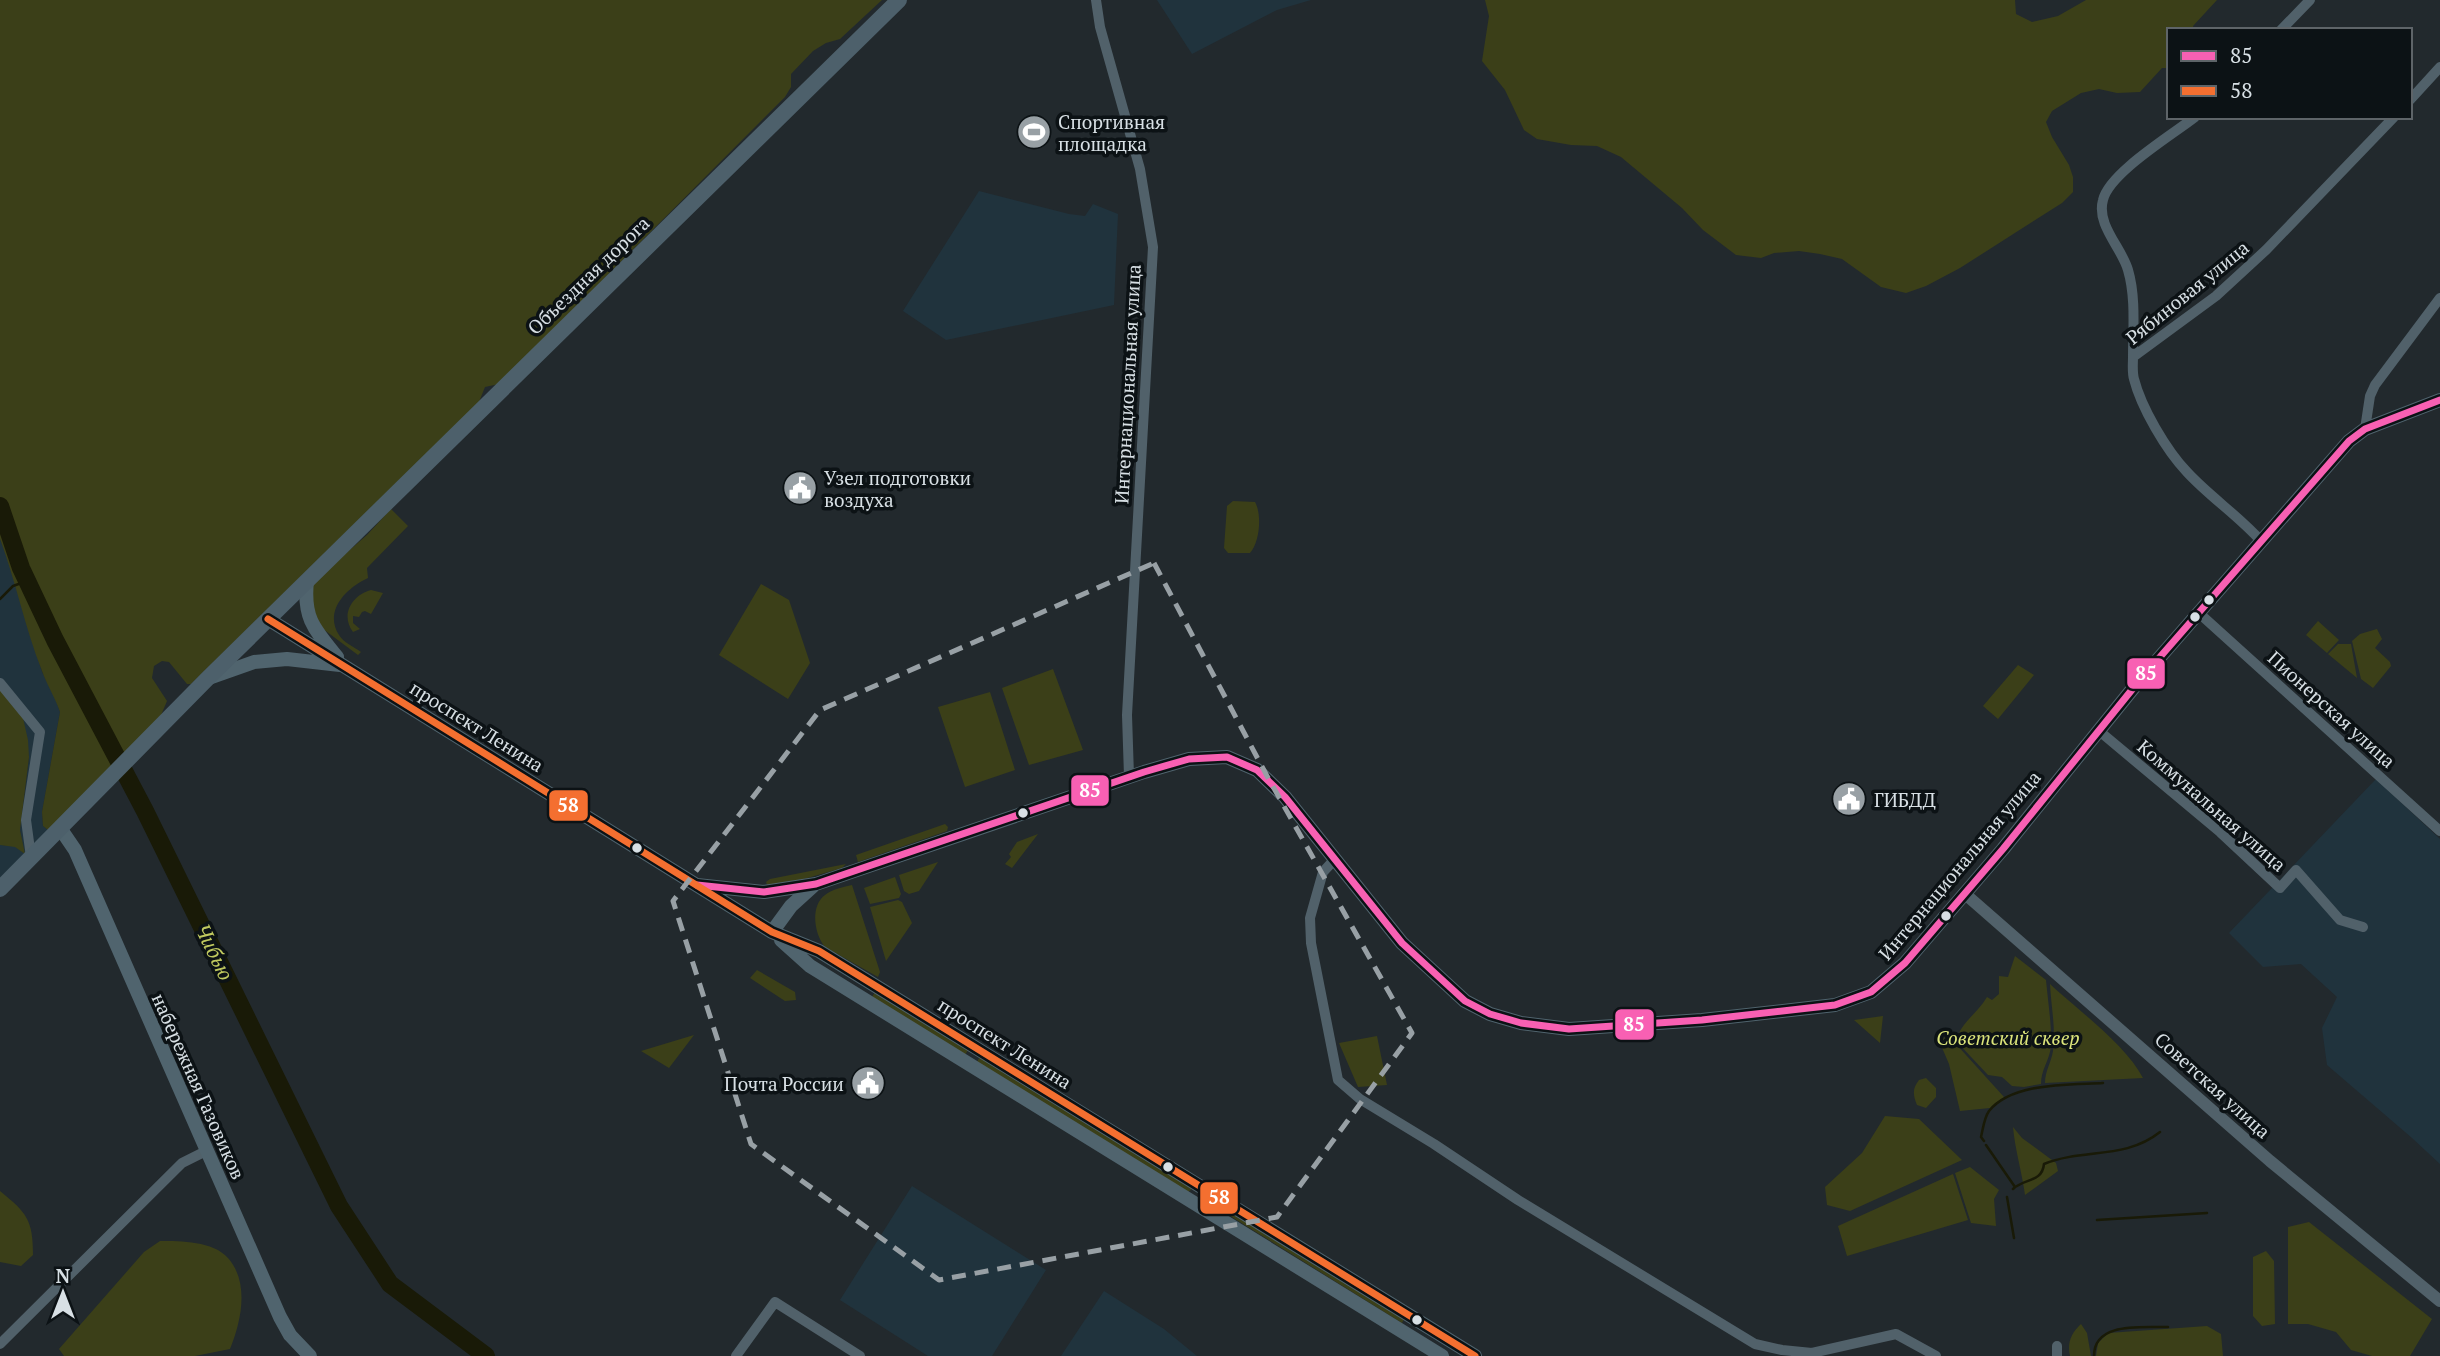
<svg xmlns="http://www.w3.org/2000/svg" width="2440" height="1356" font-family="'PT Serif',serif">
<rect width="100%" height="100%" fill="#22292d"/>
<path fill="#20333d" d="M1157,0H1311L1277,10L1192,54Z
M979,191L1069,214L1085,216L1093,204L1118,214L1114,305L946,340L903,311Z
M0,539L13,574L42,672L55,697L60,712L42,812L43,826L48,830L0,880V845L15,846L24,853L20,830L29,757L20,717L0,686Z
M2376,779L2440,839V1164L2412,1138L2327,1065L2322,1028L2337,997L2301,964L2263,967L2229,933Z
M912,1186L1046,1270L992,1356H928L840,1300Z
M1104,1291L1164,1329L1197,1356H1061Z"/>
<path fill="#3b3f18" d="M0,0H882L840,39L826,43L813,51L791,74V87L785,97L499,384L485,387L479,402L191,684H187L169,662L162,661L154,666L152,678L167,701L159,720L48,830L43,826L42,812L60,712C55,697 47,685 42,671C25,628 16,582 0,539Z
M1485,0H2015L2016,14L2032,22L2058,16L2086,0H2217L2193,26L2194,30H2169V68H2162L2140,92L2117,93L2099,89L2081,93L2052,111L2046,122L2052,137L2069,165L2073,177V192L2062,203L1960,268L1926,286L1906,293L1881,287L1842,259L1820,254L1799,251L1774,253L1761,258L1736,255L1703,230L1682,208L1621,157L1597,146L1571,145L1537,139L1524,130L1505,90L1482,61L1489,16Z
M1233,501L1255,502C1262,514 1260,542 1250,553H1228L1224,548L1227,506Z
M391,509L408,526L367,568L368,578C348,587 323,610 339,635C343,642 354,647 361,652L358,655L319,626L308,592L316,579L367,535Z
M761,584L789,600L810,663L788,699L719,655Z
M371,590L383,593L371,614L365,611L362,612L359,617L353,616V623L360,629L353,632C340,615 352,595 371,590Z
M2318,621L2339,640L2327,653L2306,635Z
M2377,629L2382,639L2375,648L2390,662L2391,666L2373,688L2361,679L2352,641L2360,634Z
M2338,644H2351L2357,678L2328,654Z
M2018,665L2034,675L1998,719L1983,706Z
M1053,669L1083,750L1029,765L1002,688Z
M0,686L23,718L28,740L29,757L20,830L25,854L15,847L0,845Z
M990,692L1015,770L965,787L938,707Z
M945,824L948,827L947,831L858,862L856,855Z
M1038,834L1012,868L1005,864L1011,857L1009,854L1017,842Z
M938,862L919,891L909,894L904,891L899,875Z
M846,864L842,868L804,879L767,885L766,882L770,879Z
M895,877L901,894L899,898L870,904L864,888Z
M852,885L880,972L878,977L825,947C814,934 810,906 825,895C832,889 844,887 852,885Z
M898,900L902,902L912,923L886,961L870,907Z
M2015,956L2046,980C2048,1002 2052,1026 2051,1047C2049,1061 2041,1070 2041,1084L2024,1087L2012,1086L2002,1077L1988,1075L1956,1041C1961,1022 1977,1014 1987,997L1992,1000L1999,994V976L2008,977Z
M757,970L795,992L796,1000L785,1001L750,978Z
M2050,984C2078,1010 2126,1045 2143,1078L2045,1083C2045,1071 2051,1063 2053,1051C2056,1029 2051,1006 2050,984Z
M875,992L968,1050L965,1055L872,997Z
M1883,1016L1880,1043L1854,1020Z
M1947,1034L2004,1097L1990,1108L1960,1111L1949,1064L1940,1043Z
M694,1035L669,1068L641,1051Z
M1377,1036L1387,1085L1358,1087L1339,1043Z
M980,1056L1191,1186V1190L1188,1192L977,1062Z
M1926,1078L1936,1088V1097L1926,1108L1917,1105C1913,1095 1912,1089 1919,1080Z
M1885,1116L1919,1119L1962,1160L1850,1211L1827,1205L1825,1187L1862,1153Z
M2013,1127L2022,1138L2056,1163L2058,1171L2025,1195C2022,1172 2015,1150 2013,1127Z
M1970,1167L1999,1190L1994,1199L1996,1226L1971,1223L1955,1173Z
M1953,1174L1968,1220L1847,1256L1838,1226Z
M0,1191C27,1213 33,1220 33,1255L21,1266L0,1262Z
M1221,1205L1404,1319L1402,1323L1219,1209Z
M2309,1222L2432,1319L2410,1356H2372L2351,1350L2336,1332L2308,1324H2288V1227Z
M160,1241C181,1241 213,1241 228,1258C250,1283 241,1322 230,1349L195,1356H64L59,1349L144,1252Z
M2266,1251L2274,1261L2275,1324L2262,1326L2253,1316V1257Z
M2081,1324L2087,1333L2091,1356H2070C2067,1343 2071,1333 2081,1324Z
M2207,1326L2221,1334L2223,1356H2096L2098,1343L2108,1333Z"/>
<g fill="none" stroke-linecap="round" stroke-linejoin="round">
<path stroke="#191a07" stroke-width="2.5" d="M0,599L13,586L27,581
M1984,1141L1981,1137C1983,1129 1984,1118 1989,1111C2012,1082 2070,1085 2103,1083
M1986,1145L2015,1187
M2013,1189C2024,1178 2042,1183 2044,1164C2083,1148 2125,1160 2160,1132
M2007,1197L2014,1238
M2097,1220L2207,1213
M2094,1356C2094,1321 2143,1328 2168,1327"/>
<path stroke="#191a07" stroke-width="18" d="M0,506L21,568L55,640L145,811L339,1206L390,1284L486,1356"/>
<path stroke="#51616a" stroke-width="10" d="M1096,0L1100,27L1140,169L1153,247L1127,715L1129,776
M2281,30L2310,0
M2410,100L2440,67
M2133,357C2133,329 2136,297 2128,270C2122,248 2096,225 2103,200C2109,173 2172,135 2195,117
M2365,429L2370,396L2375,385L2440,298
M2262,542C2239,516 2210,497 2187,472C2166,450 2141,407 2134,379C2132,372 2133,364 2133,357L2216,296L2266,250L2394,117
M2200,614L2440,831
M0,683L40,732L26,820L31,857
M2098,730L2220,832L2280,888L2296,870L2340,920L2363,927
M1335,859L1323,872L1310,918L1311,943L1338,1080L1360,1099L1434,1144L1518,1200L1755,1344L1782,1350L1812,1353L1896,1334L1936,1356
M0,1344L182,1163L206,1151
M2057,1346V1356
M736,1356L775,1302L860,1356"/>
<path stroke="#51616a" stroke-width="12" d="M1964,893L2270,1161L2440,1301"/>
<path stroke="#50646e" stroke-width="14" d="M307,581C303,618 314,629 337,657
M268,619L772,932L819,951L1475,1356
M209,678L254,662L287,659L340,665
M60,828L75,850L280,1317L290,1335L310,1356
M697,885L764,892L816,884L1144,772L1189,759L1227,757L1257,770L1285,797L1402,943L1465,1001L1490,1014L1521,1023L1569,1029L1702,1020L1835,1005L1871,992L1905,963L2003,849L2139,681L2349,441L2365,429L2440,400
M772,932L791,906L813,886
M781,940L810,966L1442,1356"/>
<path stroke="#4d606b" stroke-width="16" d="M0,889L207,679L899,0"/>
<g stroke="#0c1215" stroke-width="12">
<path id="bus-1" d="M697,885L764,892L816,884L1144,772L1189,759L1227,757L1257,770L1285,797L1402,943L1465,1001L1490,1014L1521,1023L1569,1029L1702,1020L1835,1005L1871,992L1905,963L2003,849L2139,681L2349,441L2365,429L2440,400"/>
</g>
<g stroke="#0c1215" stroke-width="12">
<path id="bus-2" d="M268,619L772,932L819,951L1475,1356"/>
</g>
<use href="#bus-1" stroke="#f860b3" stroke-width="7"/>
<use href="#bus-2" stroke="#f46f30" stroke-width="7"/>
</g>
<path fill="none" stroke="#98a0a5" stroke-width="5" stroke-dasharray="14 9" stroke-linejoin="round" d="M1154,563L1267,776L1412,1033L1277,1217L939,1280L751,1144L673,901L820,710Z"/>
<defs>
<g id="stadium-disc" transform="scale(1.75)"><circle r="9.5" fill="#98a0a5" stroke="#0c1215"/><path d="M0-5a6.5 5 0 1 0 0 10a6.5 5 0 1 0 0-10ZM-3.5-1.8h7v3.6h-7Z" fill="#fff"/></g>
<g id="civic-disc" transform="scale(1.75)"><circle r="9.5" fill="#98a0a5" stroke="#0c1215"/><path d="M-.6-6.5H3V-4.5H.6V-3L4-1V1h2V6H-6V1h2V-1L-.6-3ZM-1.2 2.5V6h2.4V2.5Z" fill="#fff"/></g>
</defs>
<g fill-rule="evenodd">
<use href="#stadium-disc" x="1034" y="132"/>
<use href="#civic-disc" x="800" y="488"/>
<use href="#civic-disc" x="1849" y="799"/>
<use href="#civic-disc" x="868" y="1083"/>
</g>
<g fill="#d8e0e5" stroke="#0c1215" stroke-width="2.5">
<circle cx="2209" cy="600" r="6"/>
<circle cx="2195" cy="617" r="6"/>
<circle cx="1023" cy="813" r="6"/>
<circle cx="637" cy="848" r="6"/>
<circle cx="1946" cy="916" r="6"/>
<circle cx="1168" cy="1167" r="6"/>
<circle cx="1417" cy="1320" r="6"/>
</g>
<g text-anchor="middle" dominant-baseline="central" stroke-width="7" stroke-linejoin="round" paint-order="stroke">
<g font-size="19" fill="#d8e0e5" stroke="#0c1215" text-anchor="start">
<text x="1058" y="121">Спортивная<tspan x="1058" dy="22">площадка</tspan></text>
<text x="824" y="477">Узел подготовки<tspan x="824" dy="22">воздуха</tspan></text>
<text x="1874" y="799">ГИБДД</text>
<text x="844" y="1083" text-anchor="end">Почта России</text>
</g>
<g font-size="19" fill="#d8e0e5" stroke="#0c1215">
<text transform="translate(588 275) rotate(-44)">Объездная дорога</text>
<text transform="translate(2187 292) rotate(-39)">Рябиновая улица</text>
<text transform="translate(1127 384) rotate(-87)">Интернациональная улица</text>
<text transform="translate(2332 709) rotate(42)">Пионерская улица</text>
<text transform="translate(477 726) rotate(32)">проспект Ленина</text>
<text transform="translate(2212 805) rotate(41)">Коммунальная улица</text>
<text transform="translate(1959 865) rotate(-50)">Интернациональная улица</text>
<text transform="translate(1005 1043) rotate(32)">проспект Ленина</text>
<text transform="translate(2213 1085) rotate(42)">Советская улица</text>
<text transform="translate(199 1086) rotate(66)">набережная Газовиков</text>
</g>
<g font-size="19" font-style="italic" fill="#dce57b" stroke="#0c1215">
<text x="2008" y="1037">Советский сквер</text>
</g>
<g font-size="21" font-style="italic" fill="#c0c95f" stroke="#0c1215">
<text transform="translate(215 952) rotate(64)">Чибью</text>
</g>
</g>
<g stroke="#0c1215" stroke-width="2.5">
<rect x="2126" y="657" width="40" height="33" rx="7" fill="#f860b3"/>
<rect x="1070" y="774" width="40" height="33" rx="7" fill="#f860b3"/>
<rect x="548" y="789" width="41" height="33" rx="7" fill="#f46f30"/>
<rect x="1614" y="1008" width="41" height="33" rx="7" fill="#f860b3"/>
<rect x="1199" y="1181" width="40" height="34" rx="7" fill="#f46f30"/>
</g>
<g font-size="19" text-anchor="middle" font-weight="bold" fill="#fff">
<text x="2146" y="680">85</text>
<text x="1090" y="797">85</text>
<text x="568" y="812">58</text>
<text x="1634" y="1031">85</text>
<text x="1219" y="1204">58</text>
</g>
<rect x="2167" y="28" width="245" height="91" fill="#0c1215" stroke="#5e6468" stroke-width="2"/>
<rect x="2181" y="51" width="35" height="10" fill="#f860b3" stroke="#5e6468" stroke-width="2"/>
<text x="2230" y="63" font-size="21" fill="#d8e0e5">85</text>
<rect x="2181" y="86" width="35" height="10" fill="#f46f30" stroke="#5e6468" stroke-width="2"/>
<text x="2230" y="98" font-size="21" fill="#d8e0e5">58</text>
<g transform="translate(63 1293)" stroke="#0c1215" stroke-width="5" paint-order="stroke">
<path d="M0-5L12 26L0 18L-12 26Z" fill="#d8e0e5"/>
<text y="-10" font-size="19" font-weight="bold" text-anchor="middle" fill="#d8e0e5">N</text>
</g>
</svg>
